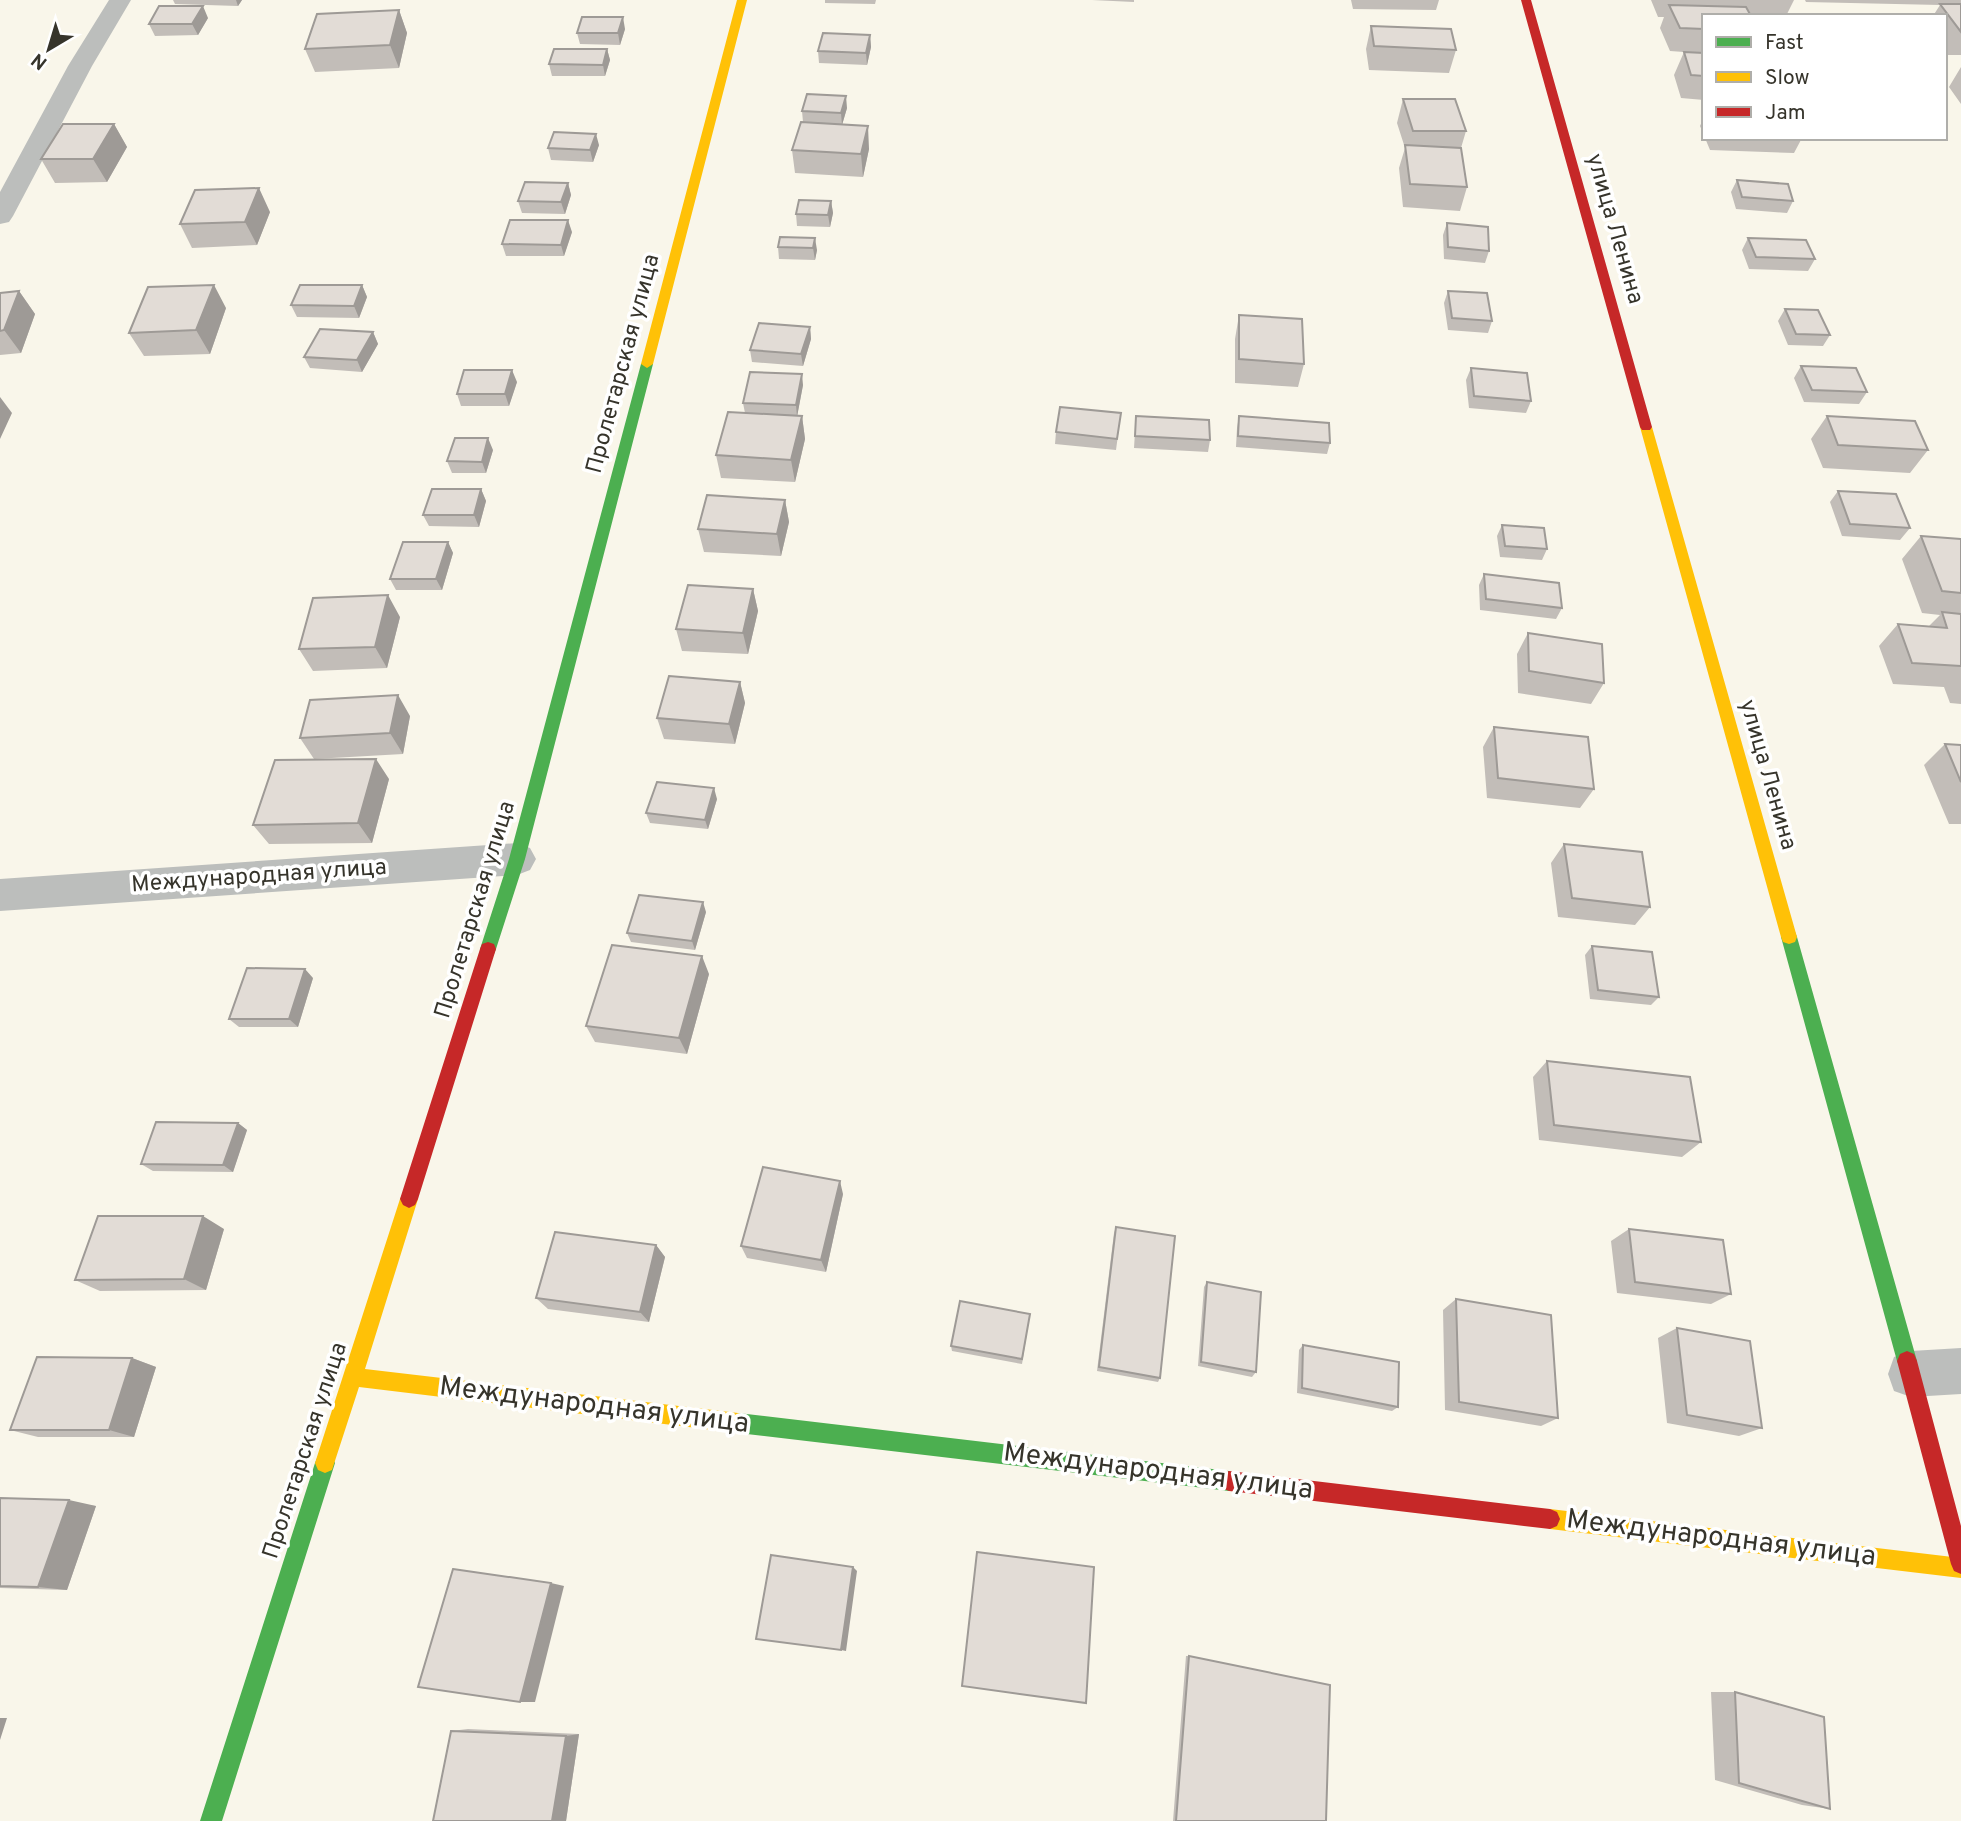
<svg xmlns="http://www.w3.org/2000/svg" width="1961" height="1821" font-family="Overpass,sans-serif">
<rect width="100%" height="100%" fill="#f9f6ea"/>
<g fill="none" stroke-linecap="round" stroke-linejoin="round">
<path fill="#bcbebc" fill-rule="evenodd" d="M109,0H131L92,66L13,216L9,222L0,224V192L68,66Z
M517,843L530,848L536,859L530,870L517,875L0,911V879Z
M1961,1348V1394L1911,1397L1894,1391L1888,1374L1894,1357L1911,1351Z"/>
<path fill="#4caf50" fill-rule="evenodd" d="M647,360L653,364L525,859L496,949L494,954L488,956L482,954L480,949L509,859L641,364Z
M1789,930L1795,932L1797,937L1917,1361L1914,1368L1907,1371L1900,1368L1897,1361L1781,937L1783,932Z
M738,1413L1229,1471L1236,1474L1239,1481L1236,1488L1229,1491L738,1433L731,1430L728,1423L731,1416Z
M325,1453L332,1456L335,1463L222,1821H200L315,1463L318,1456Z"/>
<path fill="#ffc107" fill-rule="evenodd" d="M737,0H747L653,364L647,368L641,364Z
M1646,423L1652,427L1797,937L1795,942L1789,944L1783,942L1781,937L1640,427Z
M409,1190L415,1193L418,1199L365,1369L738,1413L745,1416L748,1423L745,1430L738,1433L359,1387L332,1470L325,1473L318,1470L315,1463L400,1199L403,1193Z
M1550,1509L1961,1558V1578L1550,1529L1543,1526L1540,1519L1543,1512Z"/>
<path fill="#c62828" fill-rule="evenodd" d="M1521,0H1531L1652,427L1650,430H1642L1640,427Z
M488,942L494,944L496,949L418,1199L415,1205L409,1208L403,1205L400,1199L480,949L482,944Z
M1907,1351L1914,1354L1917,1361L1961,1526V1574L1954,1571L1951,1564L1897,1361L1900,1354Z
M1229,1471L1550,1509L1557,1512L1560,1519L1557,1526L1550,1529L1229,1491L1222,1488L1219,1481L1222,1474Z"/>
</g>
<path fill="#c2bdb8" d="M173,0H242L238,6L175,4Z
M825,0H876L875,4L825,3Z
M1092,0H1134V2Z
M1351,0H1439L1436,10L1353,9Z
M1651,0H1794L1786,16H1704V100L1681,98L1674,75L1684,52L1670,51L1660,28L1664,17H1658Z
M1805,0H1961V55H1948L1945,52V16H1933L1940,5L1806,2Z
M399,10L407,33L399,68L315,72L305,49Z
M208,18L198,35L155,36L149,24Z
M1371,26L1456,50L1449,73L1369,70L1366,49Z
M625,29L620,45L580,44L577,33Z
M870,35L871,47L867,65L819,63L818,51Z
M607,49L610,60L605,76H552L549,64Z
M1961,67V104L1949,87Z
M1403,99L1466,131L1461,148L1467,187L1460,211L1403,207L1399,168L1405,148L1397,123Z
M847,108L842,125L869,149L863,177L795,173L792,150L803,122L802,111Z
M1704,117V135L1700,126Z
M114,124L127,147L107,182L55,183L41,159Z
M1705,138H1802L1794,153L1710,150Z
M599,145L593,162L551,160L548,148Z
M1737,180L1793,201L1787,213L1736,209L1731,192Z
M568,183L571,195L565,214L522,213L518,201Z
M831,201L833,213L830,227L797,226L796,214Z
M270,212L257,245L192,248L180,224Z
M1447,223L1489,251L1485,263L1444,259L1443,235Z
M572,232L564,256H506L502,244Z
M780,237L817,250L815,260L779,259L778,247Z
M1748,238L1815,259L1808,271L1749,269L1742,250Z
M362,285L367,297L359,318L297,317L291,305Z
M19,291L35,314L21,353L0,355V293Z
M1448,291L1492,321L1488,333L1448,330L1444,303Z
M226,308L210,354L144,356L129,333Z
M1785,309L1830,335L1823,346L1788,345L1778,321Z
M1239,315L1304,364L1298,387L1235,383V339Z
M810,327L811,339L803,366L752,362L750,350Z
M373,332L378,344L362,372L310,368L304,357Z
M1801,366L1867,392L1859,404L1804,402L1794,378Z
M1471,368L1531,401L1526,413L1469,408L1466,380Z
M517,382L509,406H461L457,394Z
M803,385L797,416H802L805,439L795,482L721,478L716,455L745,413L743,403Z
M1121,413L1116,450L1055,444L1056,432Z
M1136,416L1210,440L1208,452L1134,448Z
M1239,416L1330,443L1327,454L1236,447L1237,428Z
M1827,416L1928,450L1910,473L1823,468L1811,439Z
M493,450L486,473H452L447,461Z
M481,489L486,501L479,527L429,526L423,515Z
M1838,491L1910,528L1900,540L1842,536L1830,502Z
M785,500L789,522L781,556L704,552L698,529Z
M1502,525L1547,549L1542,560L1500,557L1497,536Z
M1921,536L1961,539V704L1950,703L1944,687L1893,684L1879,646L1898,624L1929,626L1940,615L1922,613L1902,559Z
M448,542L453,553L442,590H396L390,579Z
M1484,574L1562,608L1556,619L1480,610L1479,585Z
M753,589L758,611L748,654L682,651L676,629Z
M400,617L387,668L313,671L299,649Z
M1528,633L1604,683L1591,704L1518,693L1517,654Z
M740,682L745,703L735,744L664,739L657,718Z
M410,716L403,754L314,759L300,738Z
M1494,727L1594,789L1580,808L1487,798L1483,747Z
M1945,744L1961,745V824H1949L1924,765Z
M389,779L372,843L269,844L253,825Z
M717,799L708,829L650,823L646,813Z
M1564,844L1650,907L1635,925L1558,917L1551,863Z
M706,912L695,950L631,942L627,933Z
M1592,946L1659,997L1651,1005L1590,999L1585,955Z
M709,974L687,1054L595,1042L586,1026Z
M313,978L298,1027H239L229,1019Z
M1547,1061L1701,1142L1682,1157L1539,1140L1533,1077Z
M238,1123L247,1130L233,1172L153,1171L141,1164Z
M843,1194L826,1272L747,1258L741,1246Z
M1116,1227L1160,1378L1158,1382L1097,1371L1114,1233Z
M224,1229L206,1290L100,1291L75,1280Z
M1629,1229L1731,1294L1711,1304L1617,1293L1611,1241Z
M656,1245L665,1257L649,1322L548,1309L536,1298Z
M1207,1282L1256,1372L1252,1377L1198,1366L1204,1287Z
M1456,1299L1558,1418L1541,1426L1445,1410L1443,1310Z
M1030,1314L1022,1364L952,1351L951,1346Z
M1677,1328L1762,1428L1739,1436L1667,1423L1658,1338Z
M1303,1345L1398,1407L1392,1411L1297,1393L1299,1350Z
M132,1358L156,1367L134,1437H38L10,1430Z
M0,1498L96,1506L67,1590L0,1588Z
M1186,1656H1189L1326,1821H1173Z
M1711,1692H1735L1830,1809L1802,1805L1715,1780Z
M468,1729L579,1734L566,1821L451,1731Z"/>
<path fill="#9e9a96" d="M236,0H242L238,6Z
M203,6L208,18L198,35L192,24Z
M399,10L407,33L399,68L390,45Z
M623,17L625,29L620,45L618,33Z
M870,35L871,47L867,65L866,53Z
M607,49L610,60L605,76L603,65Z
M846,96L847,108L842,125L841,113Z
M114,124L127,147L107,182L93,159Z
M868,126L869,149L863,177L861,154Z
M596,134L599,145L593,162L590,150Z
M568,183L571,195L565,214L561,202Z
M259,188L270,212L257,245L245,222Z
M831,201L833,213L830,227L828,215Z
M568,220L572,232L564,256L561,245Z
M815,238L817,250L815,260L813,248Z
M214,285L226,308L210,354L196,330Z
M362,285L367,297L359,318L354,306Z
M19,291L35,314L21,353L4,330Z
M810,327L811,339L803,366L801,354Z
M373,332L378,344L362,372L357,360Z
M512,370L517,382L509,406L505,394Z
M802,374L803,385L797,417L796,405Z
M0,397L12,413L0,439Z
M802,416L805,439L795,482L791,460Z
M488,438L493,450L486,473L482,462Z
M481,489L486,501L479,527L474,515Z
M785,500L789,522L781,556L777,534Z
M448,542L453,553L442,590L436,579Z
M753,589L758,611L748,654L743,633Z
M388,595L400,617L387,668L375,647Z
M740,682L745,703L735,744L729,724Z
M398,695L410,716L403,754L390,733Z
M376,759L389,779L372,843L358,823Z
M714,788L717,799L708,829L705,820Z
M703,902L706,912L695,950L692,941Z
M702,956L709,974L687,1054L679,1038Z
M305,969L313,978L298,1027L289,1019Z
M238,1123L247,1130L233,1172L223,1165Z
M840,1181L843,1194L826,1272L821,1260Z
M203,1216L224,1229L206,1290L184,1279Z
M656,1245L665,1257L649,1322L640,1312Z
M132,1358L156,1367L134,1437L109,1430Z
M69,1500L96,1506L67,1590L38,1587Z
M853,1567L857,1571L846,1651L841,1650Z
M551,1583L564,1586L535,1702H520Z
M0,1718H7L0,1740Z
M579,1734L566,1821H552L566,1736Z"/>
<path fill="#e2dcd6" stroke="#9e9a96" stroke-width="2" d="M1940,4H1961V32Z
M1669,5L1746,7L1751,16H1704V29L1680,28Z
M159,6H203L192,24H149Z
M399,10L390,45L305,49L317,14Z
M582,17H623L618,33H577Z
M1371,26L1451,29L1456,50L1374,46Z
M823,33L870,35L866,53L818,51Z
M554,49H607L603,65L549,64Z
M1684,52L1704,53V76L1691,75Z
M807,94L846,96L841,113L802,111Z
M1403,99H1455L1466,131H1413Z
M801,122L868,126L861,154L792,150Z
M63,124H114L93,159H41Z
M554,132L596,134L590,150L548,148Z
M1405,145L1461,148L1467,187L1410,184Z
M1737,180L1788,184L1793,201L1742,197Z
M525,182L568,183L561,202L518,201Z
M259,188L245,222L180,224L195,190Z
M799,200L831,201L828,215L796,214Z
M510,220H568L561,245L502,244Z
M1447,223L1488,227L1489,251L1448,247Z
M780,237L815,238L813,248L778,247Z
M1748,238L1806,240L1815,259L1756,257Z
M214,285L196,330L129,333L148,287Z
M300,285H362L354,306L291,305Z
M19,291L4,330L0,331V293Z
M1448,291L1487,293L1492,321L1452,318Z
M1785,309L1818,310L1830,335L1796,334Z
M1239,315L1302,319L1304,364L1239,359Z
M759,323L810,327L801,354L750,350Z
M320,329L373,332L357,360L304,357Z
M1801,366L1856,368L1867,392L1812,390Z
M1471,368L1527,373L1531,401L1474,396Z
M464,370H512L505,394H457Z
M750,372L802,374L796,405L743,403Z
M1060,407L1121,413L1117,439L1056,432Z
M728,412L802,416L791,460L716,455Z
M1136,416L1209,420L1210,440L1135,436Z
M1239,416L1329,423L1330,443L1238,436Z
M1827,416L1915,421L1928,450L1838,445Z
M455,438H488L482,462L447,461Z
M432,489H481L474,515H423Z
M1838,491L1896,494L1910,528L1850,524Z
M707,495L785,500L777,534L698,529Z
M1502,525L1544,528L1547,549L1505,546Z
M1921,536L1961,539V593L1942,591Z
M403,542H448L436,579H390Z
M1484,574L1559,583L1562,608L1486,599Z
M688,585L753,589L743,633L676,629Z
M388,595L375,647L299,649L313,598Z
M1942,612L1961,614V666L1912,663L1898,624L1947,628Z
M1528,633L1602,644L1604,683L1529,671Z
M669,676L740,682L729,724L657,718Z
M398,695L390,733L300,738L310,700Z
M1494,727L1588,737L1594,789L1498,778Z
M1945,744L1961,745V782Z
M376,759L358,823L253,825L275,760Z
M657,782L714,788L705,820L646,813Z
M1564,844L1642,852L1650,907L1572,898Z
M639,895L703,902L692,941L627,933Z
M612,945L702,956L679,1038L586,1026Z
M1592,946L1652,952L1659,997L1598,990Z
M247,968L305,969L289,1019H229Z
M1547,1061L1690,1077L1701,1142L1554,1125Z
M156,1122L238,1123L223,1165L141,1164Z
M763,1167L840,1181L821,1260L741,1246Z
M98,1216H203L184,1279L75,1280Z
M1116,1227L1175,1236L1160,1378L1099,1367Z
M1629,1229L1723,1240L1731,1294L1635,1282Z
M555,1232L656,1245L640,1312L536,1298Z
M1207,1282L1261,1292L1256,1372L1201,1362Z
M1456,1299L1551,1315L1558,1418L1459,1402Z
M960,1301L1030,1314L1022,1359L951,1346Z
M1677,1328L1750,1341L1762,1428L1687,1415Z
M1303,1345L1399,1362L1398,1407L1302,1388Z
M37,1357L132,1358L109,1430H10Z
M0,1498L69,1500L38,1587L0,1586Z
M977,1552L1094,1567L1086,1703L962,1686Z
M771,1555L853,1567L841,1650L756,1639Z
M453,1569L551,1583L520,1702L418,1687Z
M1189,1656L1330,1685L1326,1821H1176Z
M1735,1692L1824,1717L1830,1809L1739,1783Z
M451,1731L566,1736L552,1821H433Z"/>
<g text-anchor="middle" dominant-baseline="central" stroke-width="7" stroke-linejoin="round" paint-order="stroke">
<g font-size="23" fill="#36342b" stroke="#fff">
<text transform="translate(1614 229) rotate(74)">улица Ленина</text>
<text transform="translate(624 364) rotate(-75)">Пролетарская улица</text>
<text transform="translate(1767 775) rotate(74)">улица Ленина</text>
<text transform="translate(259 877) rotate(-4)">Международная улица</text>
<text transform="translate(476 910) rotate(-73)">Пролетарская улица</text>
<text transform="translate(306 1451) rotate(-72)">Пролетарская улица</text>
</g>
<g font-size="28" fill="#36342b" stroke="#fff">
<text transform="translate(594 1406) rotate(7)">Международная улица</text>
<text transform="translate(1158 1472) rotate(7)">Международная улица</text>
<text transform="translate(1721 1539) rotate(7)">Международная улица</text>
</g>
</g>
<rect x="1702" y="14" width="245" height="126" fill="#ffffff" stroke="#afaeaa" stroke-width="2"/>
<rect x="1716" y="37" width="35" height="10" fill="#4caf50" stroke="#afaeaa" stroke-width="2"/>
<text x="1765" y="49" font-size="21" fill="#36342b">Fast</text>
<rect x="1716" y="72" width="35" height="10" fill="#ffc107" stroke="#afaeaa" stroke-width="2"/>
<text x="1765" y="84" font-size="21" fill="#36342b">Slow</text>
<rect x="1716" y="107" width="35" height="10" fill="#c62828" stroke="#afaeaa" stroke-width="2"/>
<text x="1765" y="119" font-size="21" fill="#36342b">Jam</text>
<g transform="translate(49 49) rotate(218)" stroke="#ffffff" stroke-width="5" paint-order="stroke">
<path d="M0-5L12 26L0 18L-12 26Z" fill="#36342b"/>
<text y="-10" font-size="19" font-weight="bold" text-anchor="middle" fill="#36342b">N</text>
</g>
</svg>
